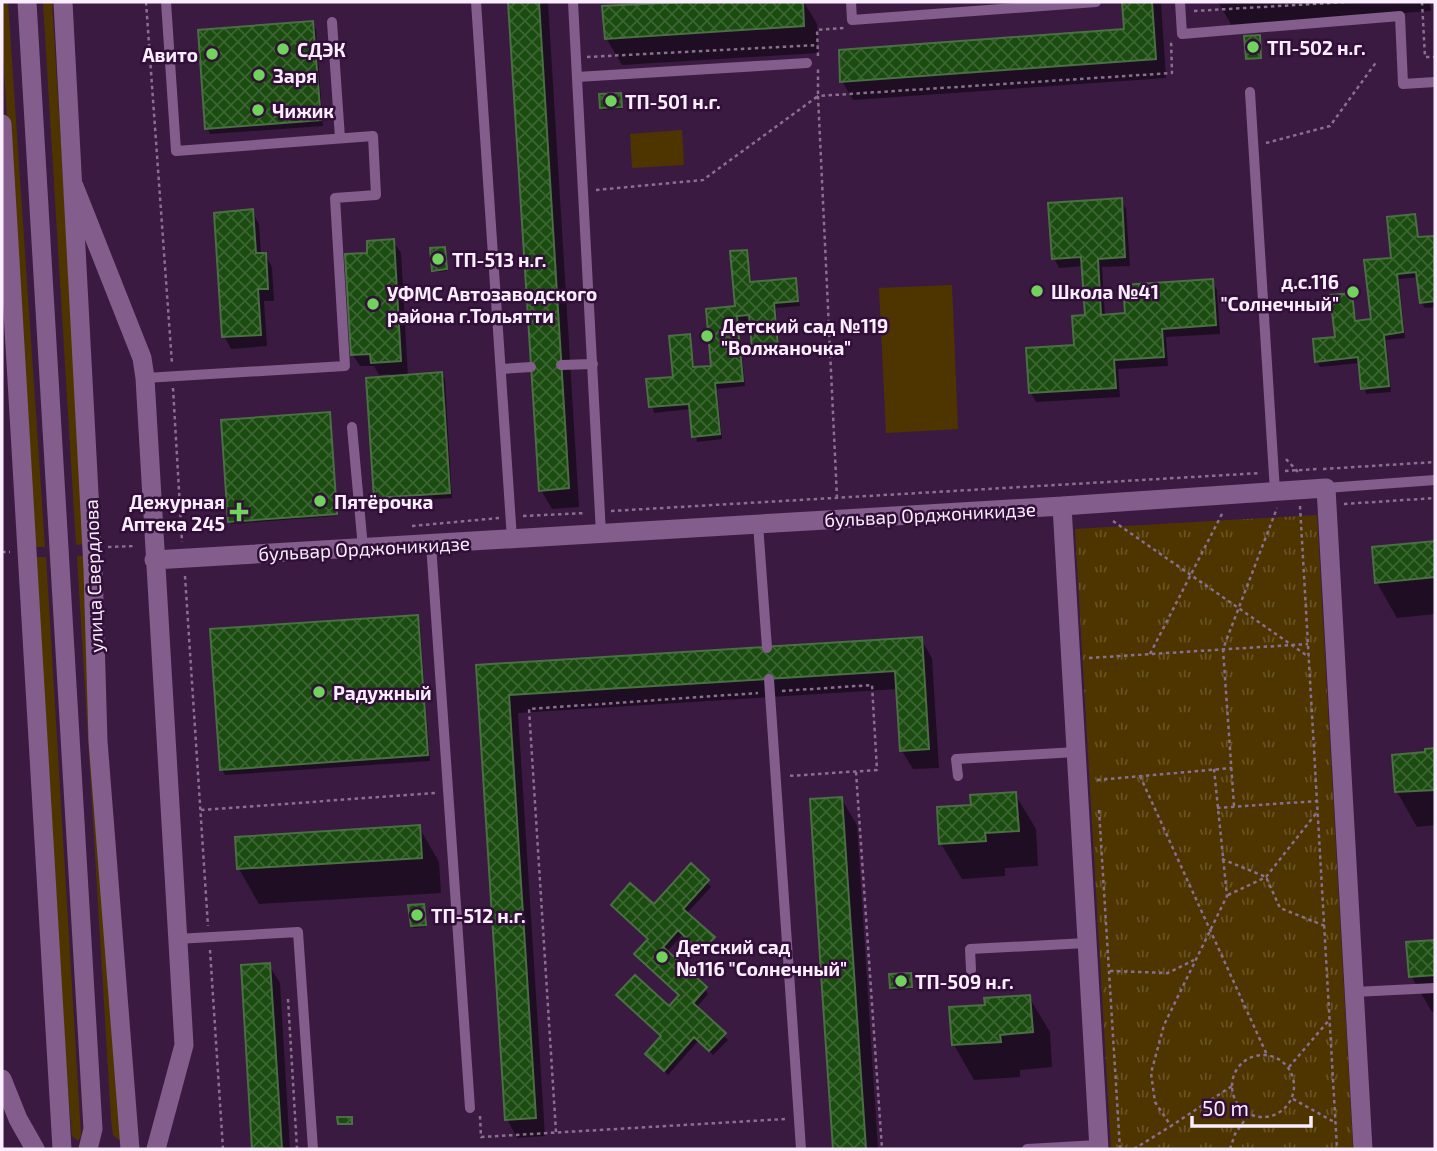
<svg xmlns="http://www.w3.org/2000/svg" width="1437" height="1151" font-family="'Exo 2',sans-serif">
<defs>
<pattern id="park-tufts" width="24" height="20" patternUnits="userSpaceOnUse" patternTransform="scale(1.75)"><rect width="24" height="20" fill="#4e3500"/><path d="M3 7l-1-3M5 7V3M7 7l1-3M15 17l-1-3M17 17v-4M19 17l1-3" fill="none" stroke="#685326"/></pattern>
<pattern id="building-cross-hatch" width="8" height="8" patternUnits="userSpaceOnUse" patternTransform="scale(1.75)"><rect width="8" height="8" fill="#1a4b0f"/><path d="M0 0l8 8M0 8l8-8" fill="none" stroke="#3c6533"/></pattern>
</defs>
<rect width="100%" height="100%" fill="#3b1a42"/>
<path fill="#4e3500" d="M2,2H8L45,547H36L2,42Z
M43,2H52L86,544L76,545Z
M682,130L684,165L632,168L630,134Z
M952,285L958,429L886,433L879,288Z
M77,556H87L121,1139L119,1140L113,1135L111,1119Z
M36,557H46L81,1136L78,1141L72,1136L67,1079Z"/>
<path fill="url(#park-tufts)" d="M1317,515L1353,1149H1111L1075,529Z"/>
<path fill="#0007" d="M509,2H548L579,507L552,509L541,490Z
M716,2H804L817,24L818,53L622,65L606,38L604,8Z
M1124,2H1161L1166,78L853,100L842,81L1126,31Z
M1218,2H1430L1431,11L1232,26Z
M312,23L316,29L323,126L210,134L207,128Z
M620,95L622,109L603,110L602,108Z
M1121,200L1126,209L1130,266L1102,267L1105,316L1127,315L1212,281L1217,290L1220,334L1166,337L1168,366L1118,369L1120,397L1036,402L1031,393L1028,349L1076,346L1087,316L1083,266L1059,268L1054,258Z
M252,211L259,224L261,255L265,254L272,267L274,301H264L267,346L231,349L224,336Z
M1414,216L1419,239L1435,237V307L1425,308L1421,302L1419,277L1399,279L1405,338L1386,340L1391,392L1366,394L1360,363L1320,367L1317,361L1336,339L1351,294L1357,322L1372,321L1393,259Z
M393,241L401,253L408,376L441,374L445,379L452,498L379,503L376,497L390,374L379,375L374,366H360L352,354L369,255Z
M444,249L447,271L435,272L433,270Z
M747,251L752,284L795,280L800,306L776,308L780,352L757,354L751,321L739,322L745,386L717,389L722,439L697,442L691,409L654,413L648,381L674,378L689,336L695,369L713,367L737,308Z
M329,414L337,516L231,524L229,522Z
M1435,543V614L1397,618L1377,583L1374,549Z
M417,617L420,623L430,761L225,775L222,769Z
M921,639L932,658L939,768L913,769L902,751L898,689L518,713L545,1136L517,1138L507,1119L478,667Z
M1435,751V825L1417,827L1397,792L1394,756Z
M1015,794L1036,829L1038,866L1005,868V876L962,879L941,844L973,807Z
M841,798L857,825L878,1149H835L812,800Z
M419,827L439,862L441,893L259,904L239,869Z
M691,865L711,887L686,914L716,944L705,956L682,935L666,953L705,989L708,994L696,1008L728,1040L713,1055L698,1041L668,1075L647,1054L662,1038L618,995L669,1008L680,996L640,960L636,954L649,940L613,905L654,906Z
M423,905L426,927L414,928L412,926Z
M1435,942V1011L1432,1012L1411,976L1408,944Z
M269,965L280,983L290,1149H254L243,966Z
M910,975L912,989L893,990L892,987Z
M1029,997L1050,1032L1052,1067L1020,1070V1077L974,1080L954,1045L986,1006Z"/>
<path fill="url(#building-cross-hatch)" stroke="#496f42" stroke-width="2" d="M508,2H539L569,488L539,491Z
M685,2H803L804,26L605,39L602,6Z
M1122,2H1152L1156,59L840,82L839,50L1124,29Z
M313,21L321,120L205,129L198,30Z
M1260,35L1261,58L1246,59L1244,36Z
M621,93L622,107L600,108L599,94Z
M1122,198L1125,257L1098,259L1101,315L1125,313L1123,285L1213,279L1216,325L1162,329L1164,357L1114,360L1116,388L1029,393L1026,348L1074,345L1072,316L1085,315L1081,257L1052,259L1048,203Z
M253,209L256,253H266L268,289H258L261,335L222,337L214,213Z
M1415,214L1418,237L1435,236V301L1420,303L1416,272L1397,274L1403,332L1384,335L1389,386L1361,389L1358,357L1315,362L1313,339L1335,337L1330,295L1352,293L1355,321L1371,319L1364,260L1391,258L1387,217Z
M394,239L401,361L371,363L370,354L351,355L345,254L367,253V241Z
M445,247L447,269L432,271L430,248Z
M747,250L750,282L796,278L798,301L774,303L778,346L752,349L749,315L737,316L743,381L715,383L720,434L692,437L689,404L649,407L646,379L673,377L669,336L690,334L693,367L711,366L706,309L735,306L730,251Z
M442,372L450,493L374,498L366,378Z
M330,412L337,514L228,522L221,420Z
M1435,541V577L1375,583L1372,547Z
M418,615L428,755L220,770L210,629Z
M922,637L929,749L900,751L895,671L509,695L536,1118L505,1120L476,665Z
M1435,748V790L1395,792L1392,755L1425,752V749Z
M1016,792L1019,831L985,833L986,841L939,844L937,807L971,805L970,795Z
M842,797L866,1149H833L822,989L810,799Z
M420,825L422,858L237,869L235,837Z
M691,863L709,880L683,909L715,937L701,952L678,930L663,947L707,987L693,1003L726,1033L709,1051L694,1037L664,1071L645,1054L661,1036L616,995L635,975L669,1006L679,995L634,954L648,939L611,905L630,883L654,904Z
M424,904L426,925L411,926L408,905Z
M1435,940V975L1409,977L1406,942Z
M270,963L282,1149H252L241,965Z
M911,973L912,987L890,988L889,974Z
M1030,995L1033,1032L1000,1035L1001,1042L952,1045L949,1007L985,1005L984,998Z
M337,1117H352V1124H338Z"/>
<g fill="none" stroke-linecap="round" stroke-linejoin="round">
<path stroke="#89708e" stroke-width="2.5" stroke-dasharray="3.5 3.5" stroke-linecap="butt" d="M146,2L172,364
M1422,2L1425,57H1435
M1194,11L1347,2
M818,56L817,30L844,28
M587,57L818,45
M1266,143L1330,126L1377,61
M596,190L703,180L818,96V69
M173,388L182,542
M1286,459L1298,472
M1323,469L1435,462
M1285,471L1317,469
M837,498L818,96L1172,73L1171,40
M1344,504L1435,498
M1300,506L1337,1149
M611,511L1261,473
M523,516L586,513
M1113,521L1309,657
M412,526L499,518
M108,547L136,546
M2,552H10
M185,576L208,926
M1150,654L1223,512
M1089,658L1308,644
M782,691L872,685L877,770L788,776
M1214,769L1227,896L1164,1025L1151,1073L1155,1102L1171,1126L1232,1086
M856,772L882,1149
M1140,776L1267,1055
M1097,780L1232,768
M1234,806L1223,649L1277,508
M1217,808L1317,801
M201,810L435,793
M1099,810L1120,1149
M1222,859L1266,877L1280,908L1325,926
M1228,895L1266,877L1318,811
M210,950L223,1149
M1110,971L1168,973L1194,960
M288,999L297,1149
M1232 1086a31 31 0 1 1 62 0a31 31 0 1 1-62 0Z
M1289,1067L1330,1019
M1293,1099L1336,1123
M480,1116L481,1137L785,1119
M556,1132L529,709L758,693
M1134,1149L1171,1126
M1230,1149L1235,1134L1249,1114"/>
<path stroke="#835d8b" stroke-width="10" d="M476,2L512,539
M573,2L601,534
M851,2L852,20L1096,2
M1180,2L1182,34L1400,16L1403,84L1435,82
M332,22L340,138
M577,77L807,63
M1250,92L1275,492
M561,365L593,364
M501,369L531,367
M145,378L345,366L335,198L376,195L373,136L176,151L166,2
M352,427L363,548
M1326,488L1435,480
M758,524L767,648
M431,544L470,1108
M769,679L801,1149
M958,776L956,759L1076,752
M177,939L298,932L313,1149
M971,970L970,949L1087,943
M1354,992L1435,988
M1027,1149L1098,1145"/>
<path stroke="#835d8b" stroke-width="19" d="M74,186L142,358L145,378L184,1045L156,1149
M1062,506L1326,488L1363,1149
M154,560L1062,506L1099,1149
M2,1079L18,1119L35,1149"/>
<path stroke="#835d8b" stroke-width="19" d="M27,2L93,1129L88,1149
M63,2L93,569L98,741L130,1149
M2,124L62,1149"/>
</g>
<g fill="#71d25e" stroke="#310f38" stroke-width="2.5">
<circle cx="1253" cy="47" r="7"/>
<circle cx="283" cy="49" r="7"/>
<circle cx="212" cy="54" r="7"/>
<circle cx="259" cy="75" r="7"/>
<circle cx="611" cy="101" r="7"/>
<circle cx="258" cy="110" r="7"/>
<circle cx="438" cy="259" r="7"/>
<circle cx="1037" cy="291" r="7"/>
<circle cx="1353" cy="292" r="7"/>
<circle cx="373" cy="304" r="7"/>
<circle cx="707" cy="336" r="7"/>
<circle cx="320" cy="501" r="7"/>
<path d="M235.5 501.5h7v7h7v7h-7v7h-7v-7h-7v-7h7z"/>
<circle cx="319" cy="692" r="7"/>
<circle cx="417" cy="915" r="7"/>
<circle cx="662" cy="957" r="7"/>
<circle cx="901" cy="981" r="7"/>
</g>
<g text-anchor="middle" dominant-baseline="central" stroke-width="5" stroke-linejoin="round" paint-order="stroke">
<g font-size="19" font-weight="bold" fill="#faedfd" stroke="#310f38" text-anchor="start">
<text x="1267" y="47">ТП-502 н.г.</text>
<text x="297" y="49">СДЭК</text>
<text x="198" y="54" text-anchor="end">Авито</text>
<text x="273" y="75">Заря</text>
<text x="625" y="101">ТП-501 н.г.</text>
<text x="272" y="110">Чижик</text>
<text x="452" y="259">ТП-513 н.г.</text>
<text x="1339" y="281" text-anchor="end">д.с.116<tspan x="1339" dy="22">"Солнечный"</tspan></text>
<text x="1051" y="291">Школа №41</text>
<text x="387" y="293">УФМС Автозаводского<tspan x="387" dy="22">района г.Тольятти</tspan></text>
<text x="721" y="325">Детский сад №119<tspan x="721" dy="22">"Волжаночка"</tspan></text>
<text x="225" y="501" text-anchor="end">Дежурная<tspan x="225" dy="22">Аптека 245</tspan></text>
<text x="334" y="501">Пятёрочка</text>
<text x="333" y="692">Радужный</text>
<text x="431" y="915">ТП-512 н.г.</text>
<text x="676" y="946">Детский сад<tspan x="676" dy="22">№116 "Солнечный"</tspan></text>
<text x="915" y="981">ТП-509 н.г.</text>
</g>
<g font-size="19" fill="#faedfd" stroke="#310f38">
<text transform="translate(930 514) rotate(-3)">бульвар Орджоникидзе</text>
<text transform="translate(364 548) rotate(-3)">бульвар Орджоникидзе</text>
<text transform="translate(93 576) rotate(-92)">улица Свердлова</text>
</g>
</g>
<rect width="1437" height="1151" fill="none" stroke="#faedfd" stroke-width="7"/>
<path d="M1192 1116v10h119v-10" fill="none" stroke="#faedfd" stroke-width="3.5"/>
<text x="1202" y="1116" font-size="21" fill="#faedfd" stroke="#310f38" stroke-width="5" paint-order="stroke">50 m</text>
</svg>
